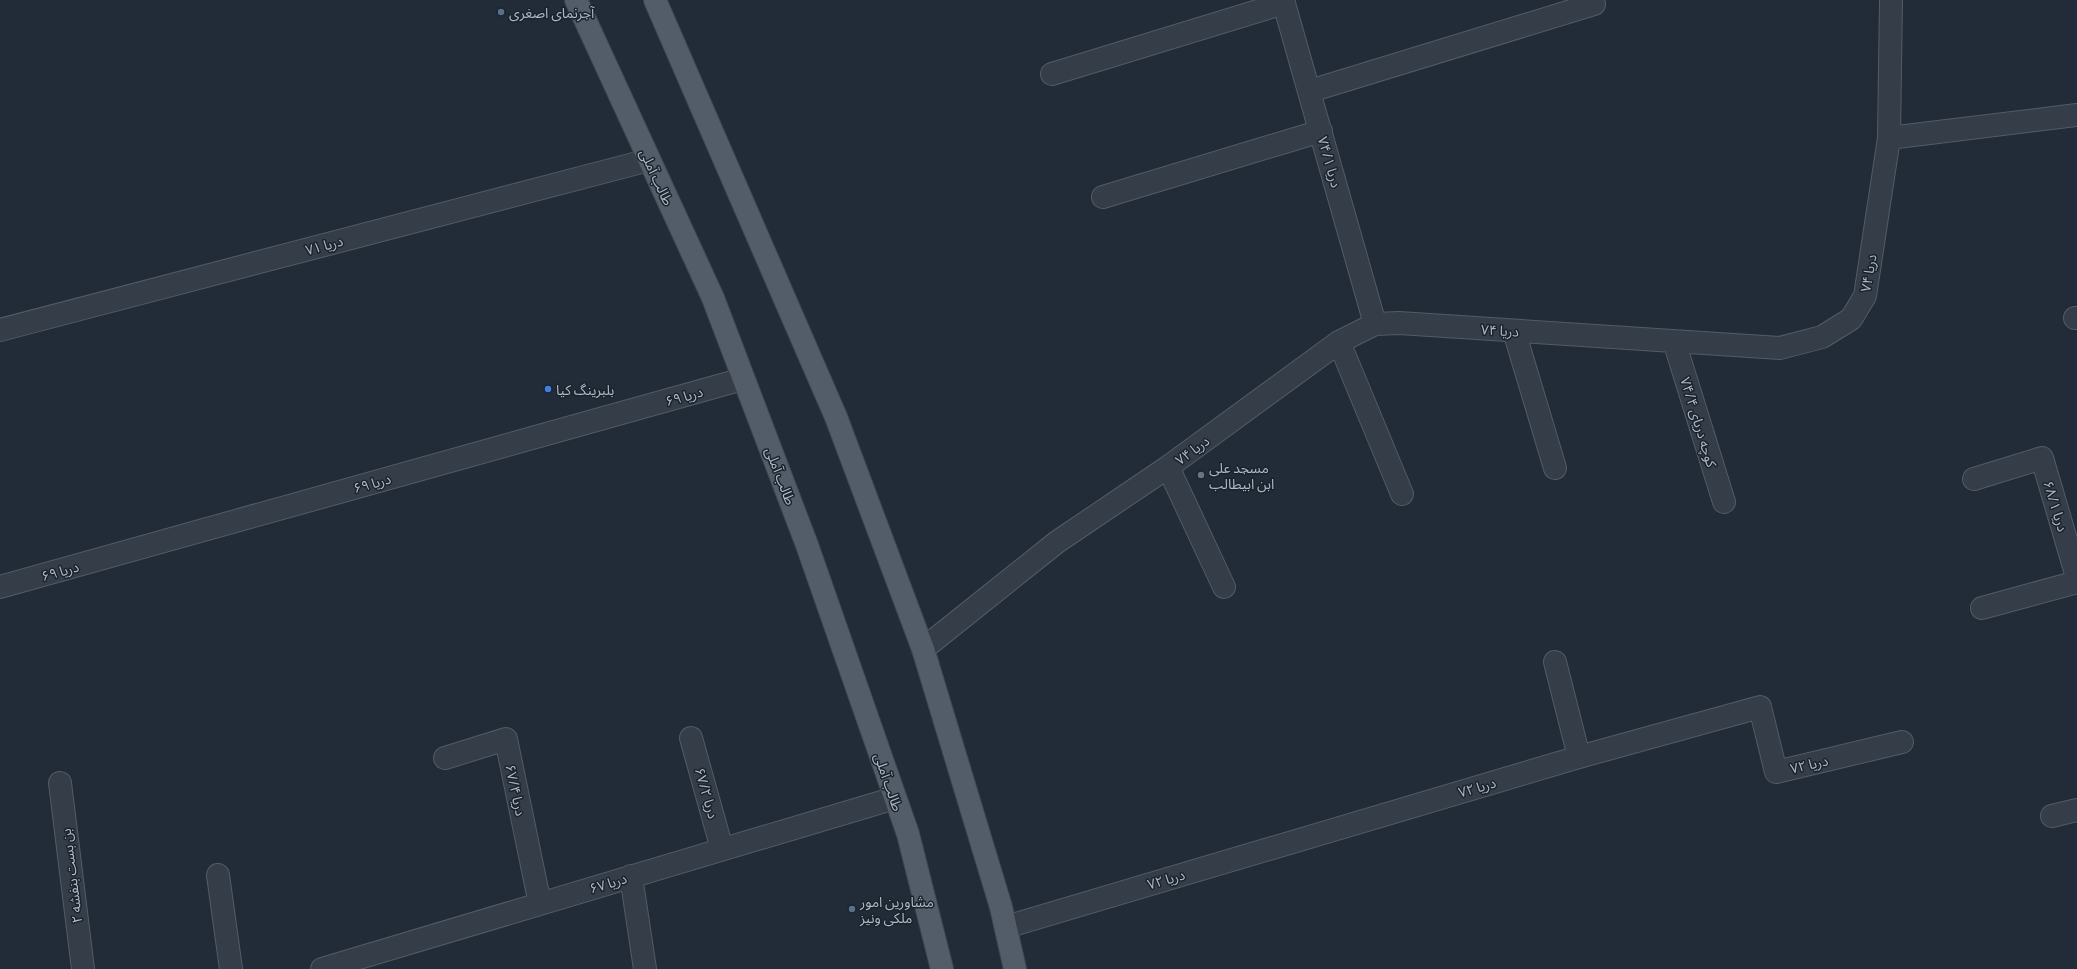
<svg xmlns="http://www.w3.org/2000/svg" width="2077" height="969" font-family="Commissioner,'Noto Sans Arabic',sans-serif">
<rect width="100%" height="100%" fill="#212c38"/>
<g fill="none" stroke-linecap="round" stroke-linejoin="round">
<g stroke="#525c66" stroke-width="24">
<path id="street" d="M1283,0L1375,324
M1052,74L1284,3
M1310,91L1594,4
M1889,138L2077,115
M1103,197L1321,131
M2075,318H2077
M0,330L649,160
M1514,331L1555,468
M1674,341L1724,502
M1339,342L1402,494
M1168,467L1224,587
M1974,479L2042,458L2077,577
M0,587L743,379
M1982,608L2077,582
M923,649L1057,542L1168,467L1339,342L1375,324L1399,323L1780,348L1822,337L1851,319L1865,296L1889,138L1891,0
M1555,662L1579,757
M691,738L722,849
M445,758L506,739L540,904
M60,783L83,969
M2052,816L2077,810
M218,875L231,969
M631,876L645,969
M1006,927L1579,757L1760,707L1776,772L1902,742
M322,969L895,798"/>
</g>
<g stroke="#3e4752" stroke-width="24">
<path id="primary" d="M576,0L713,298L807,545L908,834L942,969
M655,0L836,417L923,649L1001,907L1015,969"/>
</g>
<use href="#street" stroke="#353e48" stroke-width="22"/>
<use href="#primary" stroke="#535d69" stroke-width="22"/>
</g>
<g fill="#5c6f8a" stroke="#1a232d" stroke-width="1.5">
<circle cx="501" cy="12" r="4"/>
<circle cx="852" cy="909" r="4"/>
</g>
<circle fill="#3f7fe0" stroke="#1a232d" stroke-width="1.5" cx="548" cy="389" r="4"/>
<circle fill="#6b7280" stroke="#1a232d" stroke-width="1.5" cx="1201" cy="475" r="4"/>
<g text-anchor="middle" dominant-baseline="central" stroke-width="3" stroke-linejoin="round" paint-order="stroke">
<g font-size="14" fill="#afb9c5" stroke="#1a232d" text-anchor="start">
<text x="509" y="12">آجرنمای اصغری</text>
<text x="556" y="389">بلبرینگ کیا</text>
<text x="1209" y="467">مسجد علی<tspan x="1209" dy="16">ابن ابیطالب</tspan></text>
<text x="860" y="901">مشاورین امور<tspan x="860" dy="16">ملکی ونیز</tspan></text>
</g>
<g font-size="14" fill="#afb9c5" stroke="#1a232d">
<text transform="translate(1330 162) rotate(74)">دریا ۷۴/۱</text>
<text transform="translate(657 177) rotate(65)">طالب آملی</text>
<text transform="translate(324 245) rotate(-15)">دریا ۷۱</text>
<text transform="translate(1868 273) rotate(-80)">دریا ۷۴</text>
<text transform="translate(1500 330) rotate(4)">دریا ۷۴</text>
<text transform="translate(684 396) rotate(-16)">دریا ۶۹</text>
<text transform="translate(1699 422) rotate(73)">کوچه دریای ۷۴/۴</text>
<text transform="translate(1192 450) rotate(-36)">دریا ۷۴</text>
<text transform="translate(781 476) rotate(69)">طالب آملی</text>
<text transform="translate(372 483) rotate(-16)">دریا ۶۹</text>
<text transform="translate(2056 506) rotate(73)">دریا ۶۸/۱</text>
<text transform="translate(60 571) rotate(-16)">دریا ۶۹</text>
<text transform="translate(1809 764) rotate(-13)">دریا ۷۲</text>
<text transform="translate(889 782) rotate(71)">طالب آملی</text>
<text transform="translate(1477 787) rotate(-16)">دریا ۷۲</text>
<text transform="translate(516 790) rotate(78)">دریا ۶۷/۴</text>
<text transform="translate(707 793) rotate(74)">دریا ۶۷/۲</text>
<text transform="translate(71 876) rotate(-97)">بن بست بنفشه ۲</text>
<text transform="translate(1166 879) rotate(-16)">دریا ۷۲</text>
<text transform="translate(608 883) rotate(-17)">دریا ۶۷</text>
</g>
</g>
</svg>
